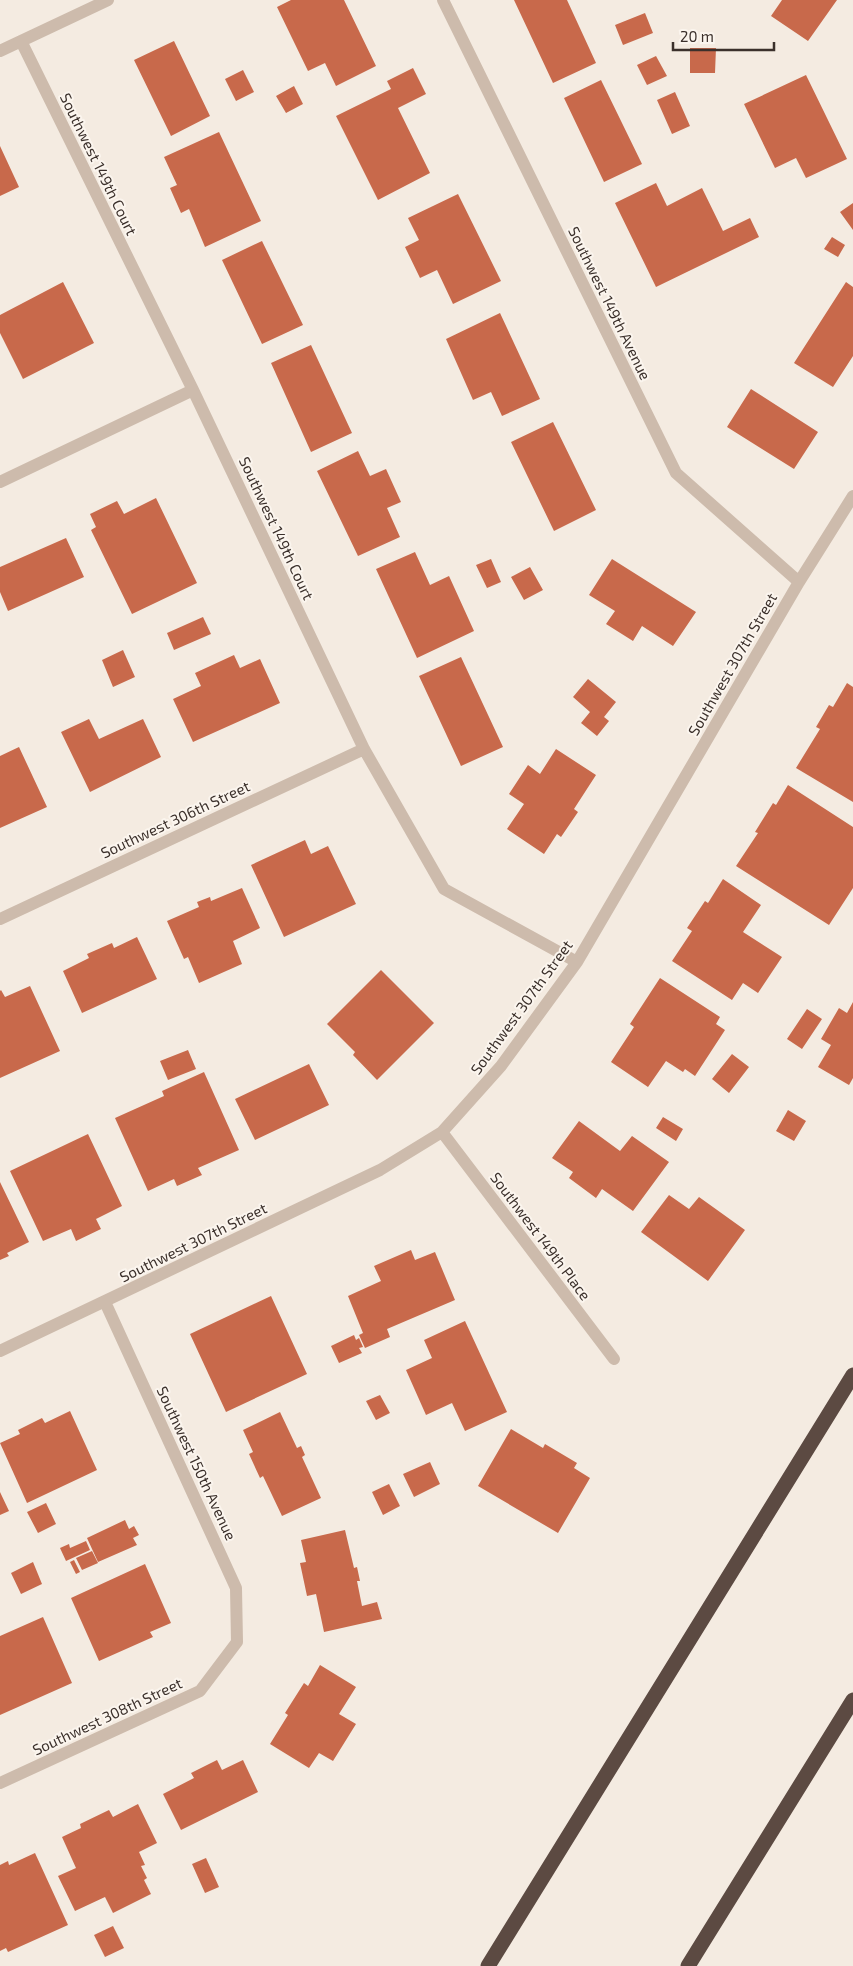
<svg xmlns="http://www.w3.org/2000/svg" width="853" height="1966" font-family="'Exo 2',sans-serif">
<rect width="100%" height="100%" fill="#f4ebe1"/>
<path fill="#c8694b" d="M291,0H344L376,66L336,86L325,63L308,71L277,7Z
M514,0H567L596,63L553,83Z
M782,0H837L808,41L771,16Z
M645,13L653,33L623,45L615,25Z
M174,41L210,116L171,136L134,60Z
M690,48H716L715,73H690Z
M656,56L667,76L647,85L637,65Z
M413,68L426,94L398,108L430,173L378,200L336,116L391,89L387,81Z
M243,70L254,92L236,101L225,79Z
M806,75L847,159L806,178L796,158L775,168L744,104Z
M601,80L642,164L604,182L564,98Z
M294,86L303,104L286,113L276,96Z
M675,92L690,126L672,134L657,100Z
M219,132L261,221L205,247L189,209L181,213L170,188L177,185L164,157Z
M0,146L19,187L0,196Z
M656,183L667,206L702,188L723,231L750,218L759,237L656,287L615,203Z
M458,194L501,281L453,304L437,270L420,278L405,247L419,240L408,218Z
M853,203V230L840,212Z
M832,237L845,245L838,257L824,249Z
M262,241L303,325L262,344L222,260Z
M63,282L94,343L23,379L0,333V315Z
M846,282L853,287V356L833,387L794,363Z
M500,313L540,399L502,416L491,392L473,400L446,339Z
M311,345L352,433L311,452L271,363Z
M751,389L818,432L794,469L727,427Z
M553,422L596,510L554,531L511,442Z
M358,451L370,476L386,469L401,502L387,508L400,537L358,556L317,471Z
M156,498L197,583L132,614L91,530L96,527L90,514L117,501L124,514Z
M66,538L84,577L8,611L0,592V567Z
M415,552L430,585L449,576L474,631L417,658L376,569Z
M491,559L501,582L487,588L476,565Z
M612,559L696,612L673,646L642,626L633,641L606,624L615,611L589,595Z
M530,567L543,590L524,600L511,577Z
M203,617L211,634L174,650L167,633Z
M123,650L135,677L113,687L102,660Z
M234,655L240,668L260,659L280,703L193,742L173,699L201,686L195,673Z
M461,657L503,747L461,766L419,676Z
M588,679L616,702L604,717L609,721L597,736L581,723L590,712L573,697Z
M847,683L853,687V802L796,768L820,729L816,727L829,705L833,707Z
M89,719L99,739L143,719L161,757L90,792L61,732Z
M19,747L47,807L0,828V756Z
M556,749L596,775L574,809L578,812L561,837L557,834L544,854L507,829L524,804L509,794L528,765L540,774Z
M788,785L853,827V888L829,925L736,866L758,833L755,832L773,803L776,805Z
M305,840L311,854L328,846L356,904L284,937L251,865Z
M723,879L761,905L743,932L782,957L758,993L743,983L732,1000L672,961L692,931L687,928L705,901L708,903Z
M242,888L260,928L233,941L242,964L199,983L188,957L184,959L167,921L199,907L197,902L210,897L211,901Z
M137,937L157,979L82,1013L63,971L89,958L87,954L112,943L114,948Z
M381,970L434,1023L377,1080L353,1055L355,1052L327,1024Z
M660,978L720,1017L716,1024L725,1030L695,1076L685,1069L683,1072L666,1061L648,1087L611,1062L634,1027L630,1024Z
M30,986L60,1051L0,1078V991L1,990L5,997Z
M853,1002V1078L849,1085L818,1067L831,1045L821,1039L839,1008L847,1013Z
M807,1009L822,1019L802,1049L787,1039Z
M188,1050L196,1069L168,1080L160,1061Z
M732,1054L749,1067L729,1093L712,1079Z
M309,1064L329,1105L255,1140L235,1099Z
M204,1072L239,1150L198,1168L202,1175L177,1186L174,1179L148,1191L115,1118L164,1096L162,1091Z
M788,1110L806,1121L794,1141L776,1131Z
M663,1117L683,1129L676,1141L656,1128Z
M579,1121L620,1151L632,1136L669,1162L633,1211L602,1189L596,1198L569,1178L573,1172L552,1158Z
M88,1134L122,1206L96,1219L101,1229L76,1241L71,1229L43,1241L10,1171Z
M0,1182L29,1242L7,1253L9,1256L0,1260Z
M669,1195L689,1209L699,1197L745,1230L708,1281L641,1232Z
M411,1250L415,1260L435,1252L455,1300L387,1329L390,1337L365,1348L359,1335L363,1333L348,1296L381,1281L374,1266Z
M271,1296L307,1374L226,1412L190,1334Z
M465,1321L507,1412L465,1431L452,1403L426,1415L406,1370L432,1358L424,1340Z
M354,1335L356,1340L359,1338L363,1347L359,1348L362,1353L339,1363L331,1346Z
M380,1395L390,1413L376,1420L366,1401Z
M70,1411L97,1470L27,1503L0,1443L20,1434L18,1430L42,1418L45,1423Z
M280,1412L297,1448L301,1446L305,1455L302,1457L321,1498L282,1516L263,1476L260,1478L249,1454L253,1452L243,1430Z
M511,1429L543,1448L545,1444L577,1463L574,1468L590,1478L558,1533L478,1486Z
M430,1462L440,1484L414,1497L403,1474Z
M389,1484L400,1506L383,1515L372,1492Z
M0,1492L9,1511L0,1515Z
M46,1503L56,1524L38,1533L27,1512Z
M125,1520L129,1529L134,1526L139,1535L133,1538L137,1545L98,1562L87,1538Z
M345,1530L354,1568L357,1567L360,1581H357L362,1606L377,1602L382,1619L324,1632L316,1594L307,1596L300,1563L306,1562L301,1540Z
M86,1541L90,1550L66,1561L60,1548L69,1544L70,1548Z
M92,1551L98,1563L82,1570L76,1558Z
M74,1560L80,1572L76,1574L70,1562Z
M33,1562L42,1584L21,1594L11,1573Z
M145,1564L171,1623L150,1632L153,1637L99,1661L71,1598Z
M43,1617L72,1683L0,1715V1636Z
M320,1665L356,1687L339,1714L356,1724L333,1761L319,1753L309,1768L270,1744L288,1715L285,1713L304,1683L308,1686Z
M217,1760L222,1770L243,1760L258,1792L181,1830L163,1794L194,1778L191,1773Z
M138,1804L157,1843L139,1852L145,1865L141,1866L147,1878L144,1880L151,1894L113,1913L105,1897L75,1911L58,1876L76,1868L62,1837L81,1828L80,1824L109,1810L113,1817Z
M35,1853L68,1925L8,1952L6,1948L0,1951V1865L8,1861L9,1865Z
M206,1858L219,1887L205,1893L192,1864Z
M113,1926L124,1948L105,1957L94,1935Z"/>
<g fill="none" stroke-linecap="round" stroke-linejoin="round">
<path stroke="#cdbbac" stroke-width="12" d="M443,0L676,473L799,582
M21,41L193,390L364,749L444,889L577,962
M0,51L108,0
M0,482L193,390
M0,919L364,749
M442,1132L614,1359
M0,1351L380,1170L442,1132L501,1066L577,962L799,582L853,496
M0,1783L200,1691L237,1642L236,1588L105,1302"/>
<path stroke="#5c4a42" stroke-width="15" d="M488,1966L853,1375
M688,1966L853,1700"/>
</g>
<g text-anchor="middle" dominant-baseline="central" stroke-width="4" stroke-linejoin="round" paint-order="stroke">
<g font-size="15" fill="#3b302b" stroke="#fbf5ee">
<text transform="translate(99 164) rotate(64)">Southwest 149th Court</text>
<text transform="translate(610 303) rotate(64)">Southwest 149th Avenue</text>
<text transform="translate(277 528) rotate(65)">Southwest 149th Court</text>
<text transform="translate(732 664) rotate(-60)">Southwest 307th Street</text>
<text transform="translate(175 819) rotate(-25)">Southwest 306th Street</text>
<text transform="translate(521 1007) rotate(-54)">Southwest 307th Street</text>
<text transform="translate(541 1236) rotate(53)">Southwest 149th Place</text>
<text transform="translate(193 1242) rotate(-26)">Southwest 307th Street</text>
<text transform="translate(197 1463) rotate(65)">Southwest 150th Avenue</text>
<text transform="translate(107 1716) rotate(-25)">Southwest 308th Street</text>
</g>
</g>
<path d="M673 42v8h101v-8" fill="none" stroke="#3b302b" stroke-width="2.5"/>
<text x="680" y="42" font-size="15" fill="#3b302b" stroke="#fbf5ee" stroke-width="4" paint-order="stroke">20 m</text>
</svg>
